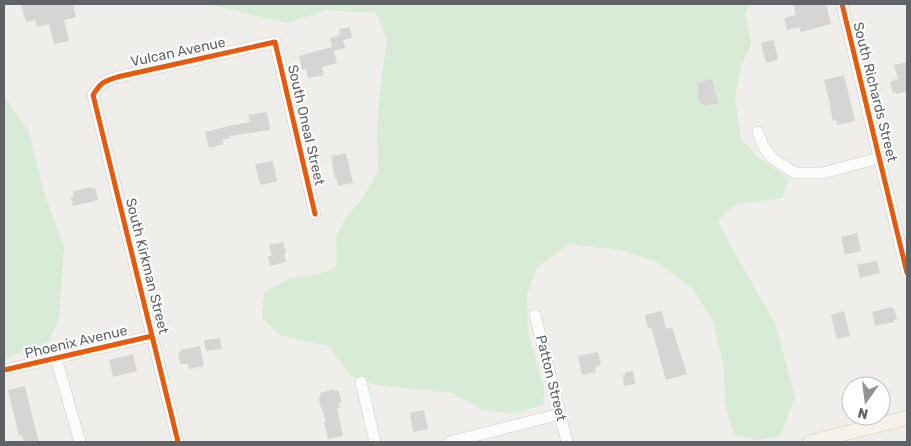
<svg xmlns="http://www.w3.org/2000/svg" width="911" height="446" font-family="Rubik,sans-serif">
<rect width="100%" height="100%" fill="#efeeea"/>
<path fill="#d8ebd6" d="M207,4H748L746,13L751,44L741,67L735,98L741,139L758,157L789,179L782,198L735,205L718,220L728,241L775,323L795,397L780,436L757,440L734,434L725,406L724,368L713,321L692,288L655,261L620,250L568,244L537,268L527,295L528,332L544,389L543,405L514,414L481,409L452,393L376,385L350,376L329,346L280,335L262,318L264,292L291,278L321,273L337,267L336,237L347,216L362,199L378,172L377,129L380,88L387,40L376,13L328,10L287,23Z
M4,97L29,131L43,189L64,247L59,319L48,342L4,359Z"/>
<path fill="#d6d5d3" d="M21,4H73L76,17L64,20L69,41L54,44L49,24L37,27L35,20L26,22Z
M793,4H826L831,24L801,32L799,27L787,30L784,18L796,15Z
M350,27L352,38L343,40L345,48L334,51L337,63L322,67L324,75L308,78L306,69L302,70L299,56L332,47L330,38L340,35L339,29Z
M772,40L774,41L778,59H776L777,60L766,63L761,43Z
M907,62V91L896,94L895,92L893,93L890,82L893,81L892,80L898,79L894,65Z
M844,75L855,121L837,125L836,120L833,121L830,108H831L824,80Z
M712,79L718,103L703,106L701,102H699L697,93H699L697,83Z
M267,112L270,130L230,136V138L222,140L224,144L209,148L205,132L233,125L250,122L248,115Z
M346,153L353,183L338,186L336,178H335L332,164H333L331,156Z
M273,161L277,182L260,185L255,164Z
M92,187V189L95,188L98,200H95V201L73,206L71,197H74L73,191Z
M857,233L861,251L845,255L841,237Z
M283,242L286,253L284,254L286,262L270,266L268,256L272,255L269,245Z
M877,261L880,273L860,278L857,265Z
M891,307V308H894L897,319L894,320V322L875,326L872,312Z
M662,311L666,329L672,327L687,374L666,380L651,327L648,328L645,315Z
M844,311L850,336L837,339L831,315Z
M220,338L222,349L206,351L204,340Z
M200,346L204,366L189,369L188,364H180L178,353L181,352L180,350Z
M598,352L601,365L595,367L596,372L582,375L578,356Z
M133,354L137,371L113,377L109,360Z
M633,371L635,384L624,386L623,375H625V372Z
M25,386L32,415L39,442H24L22,435L19,436L8,390Z
M334,389V391L338,390L342,402L339,403L340,407L337,408L343,436L328,439L324,423L326,422L318,398L321,397L320,393Z
M424,410L428,429L413,432L410,413Z"/>
<g fill="none" stroke-linecap="round" stroke-linejoin="round">
<g stroke="#cbcccc" stroke-width="12">
<path id="minor" d="M842,4L907,273
M758,132L763,146L772,158L795,173H823L879,158
M535,315L567,442
M56,358L80,442
M4,370L152,336
M361,382L375,442
M178,442L93,95C101,82 103,82 117,77L275,42L315,214
M450,442L560,414"/>
</g>
<g stroke="#d7ceb8" stroke-width="15">
<path id="major" d="M810,442L907,418"/>
</g>
<use href="#minor" stroke="#fdfcfc" stroke-width="11"/>
<use href="#major" stroke="#f4f2e9" stroke-width="14"/>
<g stroke="#fff" stroke-width="8">
<path id="cycleway" d="M842,4L907,273
M4,370L152,336
M178,442L93,95C101,82 103,82 117,77L275,42L315,214"/>
</g>
<use href="#cycleway" stroke="#e8590c" stroke-width="5"/>
</g>
<g text-anchor="middle" dominant-baseline="central" stroke-width="4" stroke-linejoin="round" paint-order="stroke">
<g font-size="14" fill="#5f6368" stroke="#fff">
<text transform="translate(178 52) rotate(-12)">Vulcan Avenue</text>
<text transform="translate(875 92) rotate(76)">South Richards Street</text>
<text transform="translate(306 125) rotate(77)">South Oneal Street</text>
<text transform="translate(147 266) rotate(76)">South Kirkman Street</text>
<text transform="translate(76 342) rotate(-13)">Phoenix Avenue</text>
<text transform="translate(551 378) rotate(76)">Patton Street</text>
</g>
</g>
<rect width="911" height="446" fill="none" stroke="#5f6368" stroke-width="10"/>
<g transform="translate(866 401) rotate(194)"><circle r="24" fill="#ffffff" stroke="#bfc1c3"/>
<path d="M0-4L9 19L0 12L-9 19Z" fill="#919496"/>
<text y="-8" font-size="14" font-weight="bold" text-anchor="middle" fill="#5f6368">N</text>
</g>
</svg>
